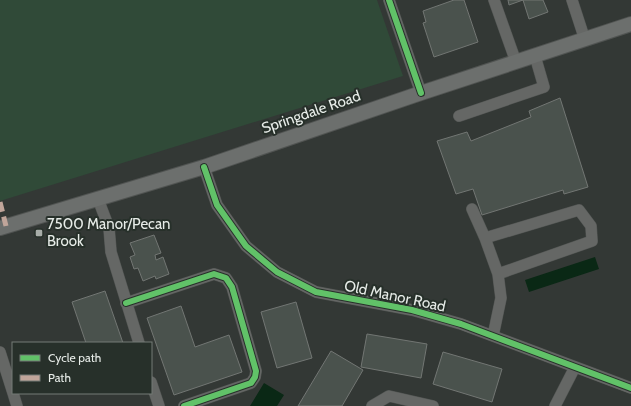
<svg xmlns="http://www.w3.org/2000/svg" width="631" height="406" font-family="Cabin,sans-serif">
<rect width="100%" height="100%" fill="#333835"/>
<path fill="#304a38" d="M0,0H377L403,76L0,201Z"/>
<path fill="#0a2815" d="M595,257L599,269L529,292L525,280Z
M264,383L284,395L277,406H250Z"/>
<path fill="#4a524d" stroke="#727673" d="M454,0H464L478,42L434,57L423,23L426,22L423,11Z
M508,0H543L548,12L529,19L523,0L509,5Z
M560,98L588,187L564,194L563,190L482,215L473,189L456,194L437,141L467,132L471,141L531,117L529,111Z
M154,235L161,253L155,255L156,260L163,257L169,274L156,279L155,276L143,281L138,268L134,269L130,257L135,255L130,243Z
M105,291L123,343H86L72,302Z
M296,302L312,358L277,368L261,312Z
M181,306L195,347L229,335L242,372L174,395L147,318Z
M367,334L427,344L421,378L361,367Z
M331,351L363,370L342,406H298Z
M443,352L502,369L492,402L433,384Z"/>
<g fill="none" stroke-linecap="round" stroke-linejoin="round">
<g stroke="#515452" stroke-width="12">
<path id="minor" d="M389,0L421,93
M494,0L516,62
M572,0L585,40
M459,116L544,87L535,56
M204,167L217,205L246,246L277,272L316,292L412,310L461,324L631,388
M98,199L109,228L111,252L139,343
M472,209L485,238L498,274L501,298L493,336
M485,238L579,210L591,226L592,241L498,274
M126,303L214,274L226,278L232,287L256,371L255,377L251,383L184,406
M0,352L13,393
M151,382L159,406
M13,393L17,406
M372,406L389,396L433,406
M555,406L575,367"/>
</g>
<g stroke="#515452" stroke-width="16">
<path id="major" d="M0,228L204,167L421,93L631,24"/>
</g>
<use href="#minor" stroke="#656765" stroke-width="11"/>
<use href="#major" stroke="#6c6f6d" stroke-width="14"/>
<path stroke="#c0a59a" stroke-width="5" stroke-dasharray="10 5" stroke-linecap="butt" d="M0,202L6,226"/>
<g stroke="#27302a" stroke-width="8">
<path id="cycleway" d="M389,0L421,93
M204,167L217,205L246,246L277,272L316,292L412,310L461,324L631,388
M126,303L214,274L226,278L232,287L256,371L255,377L251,383L184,406"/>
</g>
<use href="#cycleway" stroke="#61c268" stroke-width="6"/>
</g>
<rect fill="#a8ada9" stroke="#27302a" stroke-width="1.5" x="35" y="229" width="8" height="8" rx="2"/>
<g text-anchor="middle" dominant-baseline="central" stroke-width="4" stroke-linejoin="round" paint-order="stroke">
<g font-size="15" fill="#e7ece8" stroke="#27302a">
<text transform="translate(311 112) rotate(-19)">Springdale Road</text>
<text transform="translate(395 296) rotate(12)">Old Manor Road</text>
</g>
<g font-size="15" fill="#e7ece8" stroke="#27302a" text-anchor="start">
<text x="47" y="224">7500 Manor/Pecan<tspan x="47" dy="17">Brook</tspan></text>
</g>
</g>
<rect x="12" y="342" width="140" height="52" fill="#27302a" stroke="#747b76"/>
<rect x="20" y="355" width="20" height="6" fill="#61c268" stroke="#747b76"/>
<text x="48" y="362" font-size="12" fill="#e7ece8">Cycle path</text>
<rect x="20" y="375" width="20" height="6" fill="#c0a59a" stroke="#747b76"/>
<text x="48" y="382" font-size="12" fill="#e7ece8">Path</text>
</svg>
